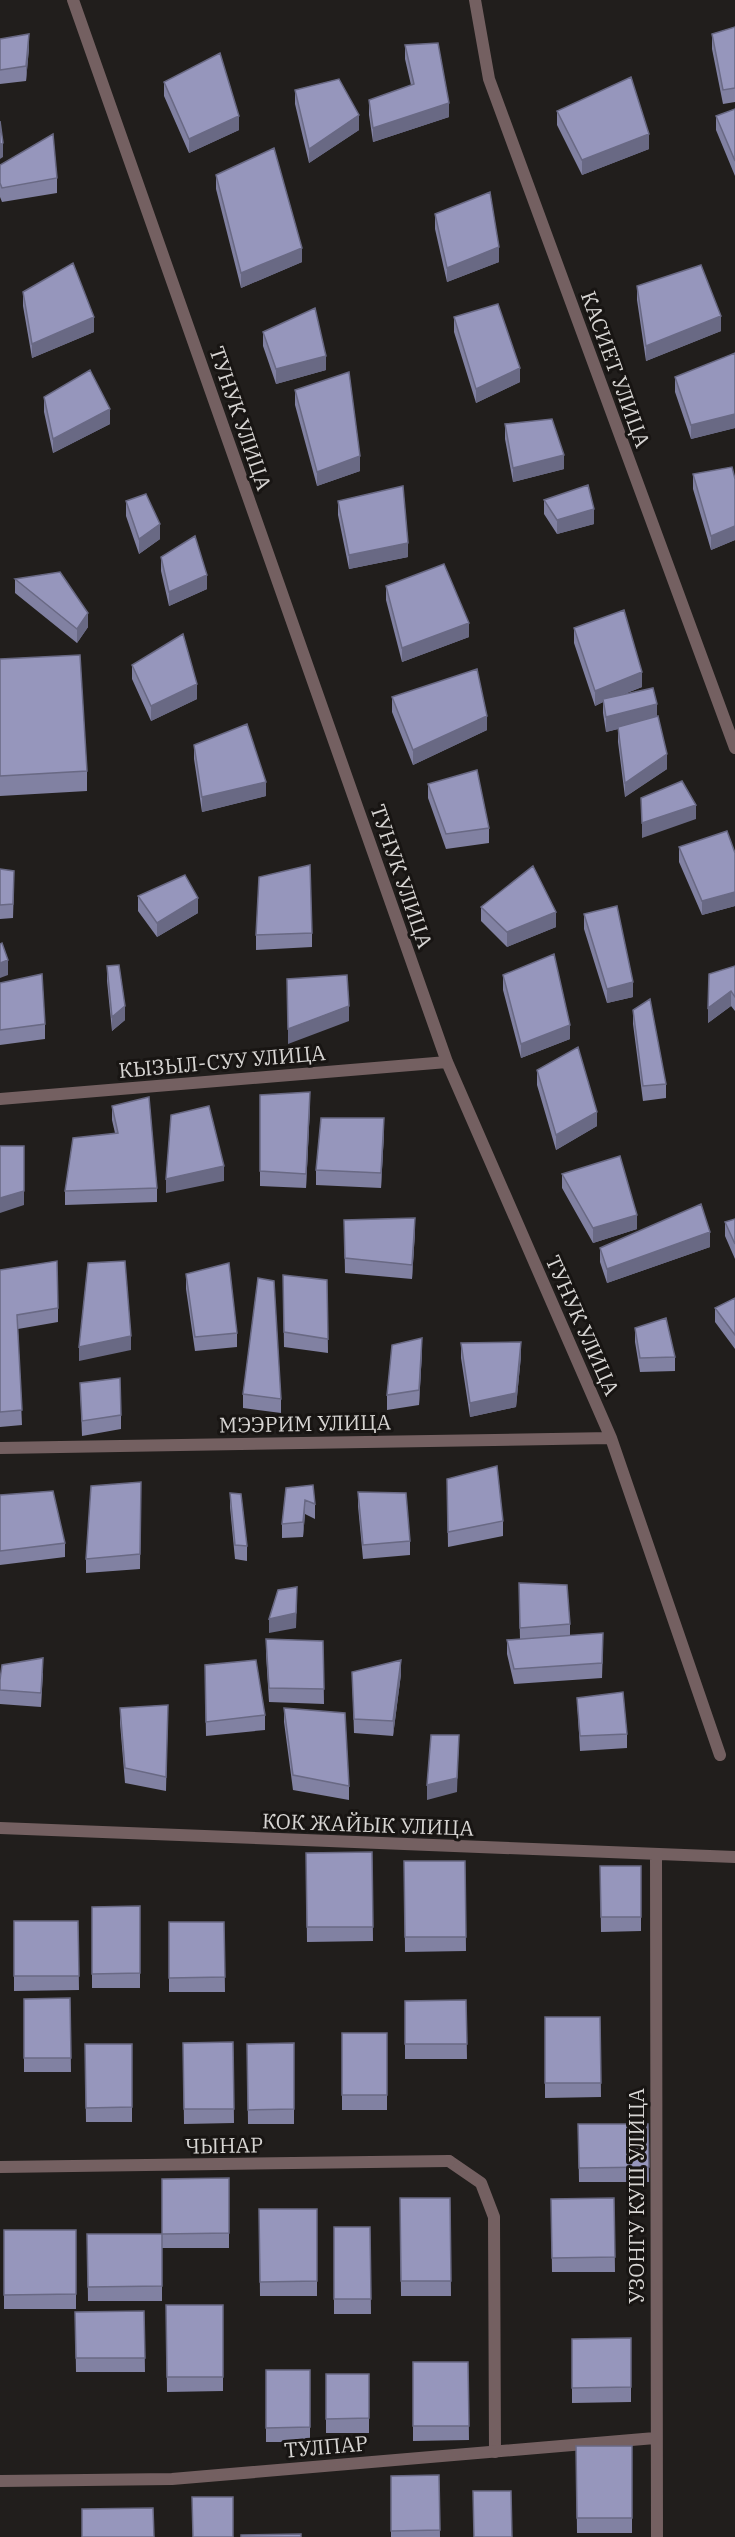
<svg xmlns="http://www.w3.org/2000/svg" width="735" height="2537" font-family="'IBM Plex Serif',serif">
<rect width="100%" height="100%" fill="#211e1c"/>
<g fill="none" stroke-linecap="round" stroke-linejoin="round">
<path stroke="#746061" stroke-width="12" d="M449,2161L481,2183L494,2217L495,2452"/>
<path stroke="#746061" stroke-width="12" d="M73,0L447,1062L611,1438L720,1755
M475,0L489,79L735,748
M0,1099L447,1062
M0,1448L611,1438
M0,1828L735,1857
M656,1856L657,2537
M0,2167L449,2161
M0,2481L172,2479L655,2438"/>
</g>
<path fill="#8181a2" d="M735,27V102L723,104L712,49V34Z
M0,39L29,48L26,81L0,84Z
M405,45L449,117L373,142L369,115V100L411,85L405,59Z
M164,82L239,130L189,153L164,96Z
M295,90L359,130L309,163L295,104Z
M735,109V176L716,130V116Z
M557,111L649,149L582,175L557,125Z
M0,165L57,178V193L2,202L0,197Z
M216,175L302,262L241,288L216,189Z
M435,214L499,262L447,282L435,229Z
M637,286L721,331L646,361L637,300Z
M23,292L94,332L32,358L23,306Z
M454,317L520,382L476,403L454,332Z
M263,332L326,370L276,384L263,346Z
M735,353V428L691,439L675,392V377Z
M295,390L360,471L317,486L295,405Z
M44,397L110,424L53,453L44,412Z
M505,424L564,469L513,482L505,439Z
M693,474L735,479V540L711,550L693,489Z
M544,500L594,524L557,534L544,514Z
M126,501L160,539L139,554L126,516Z
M338,501L408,557L349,569L338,515Z
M161,557L207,589L169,606L161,571Z
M15,579L88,627L77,643L15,593Z
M386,586L469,637L402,662L386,600Z
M574,628L642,687L622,695L657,716L667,769L625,797L618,742V729L606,732L603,713V702L595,706L574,643Z
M0,659L87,771V791L0,796Z
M132,665L197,699L151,721L132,679Z
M392,697L487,730L413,765L392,712Z
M194,745L266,796L202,812L194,759Z
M428,784L489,828V843L446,849L428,798Z
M679,847L735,853V906L702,915L679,862Z
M0,869L14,885L13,918L0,919Z
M138,896L198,913L157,937L138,911Z
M481,907L556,927L507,947L481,921Z
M584,914L633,997L607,1003L584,929Z
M312,933V947L256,950V935Z
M107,966L125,1020L112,1031L107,981Z
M735,966V1011L731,1006L708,1023Z
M503,975L570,1039L521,1058L503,990Z
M0,983L45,1024V1039L0,1045Z
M633,1010L666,1084V1098L643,1101L633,1024Z
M537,1070L597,1126L556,1150L537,1085Z
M260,1095L310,1106L306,1188L260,1186Z
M112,1106L157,1188V1202L65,1205V1191L115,1133L112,1120Z
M384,1133L381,1188L316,1185V1170Z
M562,1174L637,1229L593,1243L562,1188Z
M735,1219V1259L725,1236V1222Z
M344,1220L415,1232L412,1279L345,1273Z
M710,1247L607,1283L600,1262V1248Z
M0,1270L58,1308V1322L18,1329L22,1425L0,1427Z
M186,1274L237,1333V1347L195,1351L186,1289Z
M283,1275L327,1280L328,1353L284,1347Z
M735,1298V1349L715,1322V1308Z
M635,1328L675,1357V1371L640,1372L635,1342Z
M461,1343L521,1356L516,1407L470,1417L461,1358Z
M422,1352L419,1405L387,1410V1395Z
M80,1383L121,1415V1429L82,1436Z
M243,1394L281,1399V1413L243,1408Z
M447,1479L503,1521V1536L448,1547Z
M141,1482L140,1569L86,1573V1559Z
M286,1488L315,1504V1519L305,1514L303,1537L282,1538V1524Z
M358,1492L410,1541V1555L363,1559L358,1506Z
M230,1493L247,1546V1561L235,1559L230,1507Z
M0,1495L65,1543V1557L0,1565Z
M519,1598L570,1624V1635L603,1647L602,1678L514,1684L507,1654V1640L520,1639Z
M266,1639L323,1641L324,1704L269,1702L266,1654Z
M352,1672L401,1674L393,1736L354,1733Z
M43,1673L41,1707L0,1704V1680Z
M205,1680L265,1715V1730L206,1736Z
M577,1698L627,1734V1748L580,1751Z
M168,1705L166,1791L125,1783L120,1723V1708Z
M284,1708L349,1786V1800L293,1790L284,1722Z
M372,1852L373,1941L307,1942L306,1853Z
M404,1861H465L466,1951L405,1952Z
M600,1866H641V1931L601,1932Z
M140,1906V1988H92V1907Z
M14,1921H78L79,1990L14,1991Z
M169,1922H224L225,1992H169Z
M70,1998L71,2072H24V1999Z
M466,2000L467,2059H405V2001Z
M545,2017H600L601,2097L545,2098Z
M342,2033H387V2110H342Z
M233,2042L234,2123L184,2124L183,2043Z
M294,2043V2124H248L247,2044Z
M85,2044H132V2122H86Z
M578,2124H648L649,2182H579Z
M229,2178V2248H162V2301H88L87,2234H162Z
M400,2198H450L451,2296H401Z
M614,2198L615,2272H552L551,2199Z
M259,2209H317V2296H260Z
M334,2227H370L371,2314H334Z
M4,2230H76V2309H4Z
M166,2305H223V2391L167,2392Z
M144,2311L145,2372H76L75,2312Z
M631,2338V2402L572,2403V2339Z
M413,2362H468L469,2440L413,2441Z
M266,2370H310V2442H266Z
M326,2374H369V2433H326Z
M576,2446H632V2533H577Z
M439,2475L440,2537H391V2476Z"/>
<path fill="#696984" d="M29,34V48L26,81V66Z
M449,103V117L373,142V128Z
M359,115V130L309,163V149Z
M239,116V130L189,153V139Z
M649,134V149L582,175V160Z
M3,143V157L0,159V145Z
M499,247V262L447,282V268Z
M302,248V262L241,288V273Z
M721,316V331L646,361V346Z
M94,317V332L32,358V344Z
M326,356V370L276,384V369Z
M520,368V382L476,403V389Z
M110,409V424L53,453V439Z
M735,414V428L691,439V425Z
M564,455V469L513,482V468Z
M360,456V471L317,486V472Z
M594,509V524L557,534V520Z
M160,524V539L139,554V539Z
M735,526V540L711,550V536Z
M408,543V557L349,569V555Z
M207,575V589L169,606V592Z
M88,613V627L77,643V629Z
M469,623V637L402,662V648Z
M642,672V687L603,702V699V702L595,706V691Z
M197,684V699L151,721V706Z
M657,704V719L606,732V717Z
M487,716V730L413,765V750Z
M667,754V769L625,797V783Z
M266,782V796L202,812V797Z
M696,805V819L642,838V823Z
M735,892V906L702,915V901Z
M198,898V913L157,937V923Z
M556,912V927L507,947V932Z
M8,960V975L0,978V963Z
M633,982V997L607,1003V989Z
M731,991V1006L708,1023V1008Z
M125,1006V1020L112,1031V1017Z
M349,1006V1021L288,1044V1029Z
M570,1025V1039L521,1058V1044Z
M310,1092V1106L306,1188V1174Z
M597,1112V1126L556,1150V1135Z
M384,1118V1133L381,1188V1173Z
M224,1166V1181L166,1193V1179Z
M24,1191V1205L0,1213V1198Z
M637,1215V1229L593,1243V1228Z
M415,1218V1232L412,1279V1265Z
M710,1232V1247L607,1283V1269Z
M131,1336V1350L79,1361V1347Z
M422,1338V1352L419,1405V1390Z
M521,1342V1356L516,1407L470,1417V1403Z
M305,1500V1514L303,1537V1522Z
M297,1602L296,1628L269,1633V1619Z
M401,1660V1674L393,1736V1721Z
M459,1735L457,1792L427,1800V1785Z"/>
<path fill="#9696bc" stroke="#696984" stroke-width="1.5" d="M735,27V88L723,90L712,34Z
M29,34L26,66L0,70V39Z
M438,43L449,103L373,128L369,100L414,84L405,45Z
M220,53L239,116L189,139L164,82Z
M631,77L649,134L582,160L557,111Z
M339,79L359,115L309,149L295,90Z
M735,109V161L716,116Z
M0,121L3,143L0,145Z
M53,134L57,178L2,188L0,183V165Z
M274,148L302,248L241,273L216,175Z
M490,192L499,247L447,268L435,214Z
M73,263L94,317L32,344L23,292Z
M701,265L721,316L646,346L637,286Z
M498,304L520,368L476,389L454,317Z
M315,308L326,356L276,369L263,332Z
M735,353V414L691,425L675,377Z
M90,370L110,409L53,439L44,397Z
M349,372L360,456L317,472L295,390Z
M552,419L564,455L513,468L505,424Z
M732,467L735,479V526L711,536L693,474Z
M588,485L594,509L557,520L544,500Z
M403,486L408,543L349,555L338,501Z
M146,494L160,524L139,539L126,501Z
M195,536L207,575L169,592L161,557Z
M444,564L469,623L402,648L386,586Z
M60,572L88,613L77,629L15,579Z
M624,610L642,672L595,691L574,628Z
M183,634L197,684L151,706L132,665Z
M80,655L87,771L0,776V659Z
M477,669L487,716L413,750L392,697Z
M653,688L657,704L606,717L603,699Z
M658,716L667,754L625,783L618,727Z
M247,724L266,782L202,797L194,745Z
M477,770L489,828L446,834L428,784Z
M682,781L696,805L642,823L641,798Z
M727,831L735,853V892L702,901L679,847Z
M310,865L312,933L256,935L259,877Z
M533,866L556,912L507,932L481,907Z
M0,869L14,871L13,904L0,905Z
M185,875L198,898L157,923L138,896Z
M617,906L633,982L607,989L584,914Z
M2,943L8,960L0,963V944Z
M554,954L570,1025L521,1044L503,975Z
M119,965L125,1006L112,1017L107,966Z
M735,966V997L731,991L708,1008L709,974Z
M42,974L45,1024L0,1030V983Z
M347,975L349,1006L288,1029L287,979Z
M650,999L666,1084L643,1086L633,1010Z
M578,1047L597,1112L556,1135L537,1070Z
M310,1092L306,1174L260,1171V1095Z
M149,1097L157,1188L65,1191L73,1138L118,1133L112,1106Z
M209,1106L224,1166L166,1179L171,1115Z
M321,1118H384L381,1173L316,1170Z
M0,1146H24V1191L0,1198Z
M620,1156L637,1215L593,1228L562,1174Z
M701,1204L710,1232L607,1269L600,1248Z
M415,1218L412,1265L345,1258L344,1220Z
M735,1219V1244L725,1222Z
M57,1261L58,1308L17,1315L22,1410L0,1412V1270Z
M125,1261L131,1336L79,1347L88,1263Z
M229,1263L237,1333L195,1337L186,1274Z
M283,1275L327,1280L328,1339L284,1332Z
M258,1278L274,1281L281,1399L243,1394Z
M735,1298V1335L715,1308Z
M666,1318L675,1357L640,1358L635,1328Z
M422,1338L419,1390L387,1395L392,1345Z
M521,1342L516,1393L470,1403L461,1343Z
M120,1378L121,1415L82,1421L80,1383Z
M497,1466L503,1521L448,1532L447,1479Z
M141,1482L140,1554L86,1559L91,1486Z
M313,1485L315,1504L305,1500L303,1522L282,1524L286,1488Z
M53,1491L65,1543L0,1551V1495Z
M358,1492L406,1493L410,1541L363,1545Z
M230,1493L241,1494L247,1546L235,1545Z
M519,1583L567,1585L570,1624L520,1628Z
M297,1587L296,1613L269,1619L278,1590Z
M603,1633L602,1663L514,1669L507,1640Z
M266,1639L323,1641L324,1689L269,1688Z
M43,1658L41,1693L0,1690V1680L2,1665Z
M256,1660L265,1715L206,1722L205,1665Z
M401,1660L393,1721L354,1719L352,1672Z
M623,1692L627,1734L580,1736L577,1698Z
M168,1705L166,1777L125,1768L120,1708Z
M284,1708L345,1713L349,1786L293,1775Z
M431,1735H459L457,1778L427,1785Z
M372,1852L373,1927H307L306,1853Z
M404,1861H465L466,1937H405Z
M600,1866H641V1917H601Z
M140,1906V1973L92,1974V1907Z
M14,1921H78L79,1976H14Z
M169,1922H224L225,1977L169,1978Z
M70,1998L71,2058H24V1999Z
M466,2000L467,2044H405V2001Z
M545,2017H600L601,2083H545Z
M342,2033H387V2095H342Z
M233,2042L234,2109H184L183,2043Z
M294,2043V2109L248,2110L247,2044Z
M85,2044H132V2107L86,2108Z
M578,2124H648L649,2167L579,2168Z
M229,2178V2233L162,2234V2179Z
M400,2198H450L451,2281H401Z
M614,2198L615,2257L552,2258L551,2199Z
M259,2209H317V2281L260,2282Z
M334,2227H370L371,2299H334Z
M4,2230H76V2294L4,2295Z
M87,2234H162V2286L88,2287Z
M166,2305H223V2377H167Z
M144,2311L145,2358H76L75,2312Z
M631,2338V2387L572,2388V2339Z
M413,2362H468L469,2426H413Z
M266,2370H310V2427L266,2428Z
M326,2374H369V2418L326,2419Z
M576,2446H632V2518H577Z
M439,2475L440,2530L391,2531V2476Z
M473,2491H511L512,2537H474Z
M192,2497H233V2537H193Z
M153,2508L154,2537H82V2509Z
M301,2534V2537H241V2535Z"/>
<g text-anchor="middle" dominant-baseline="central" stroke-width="6" stroke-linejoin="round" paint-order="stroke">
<g font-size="21" fill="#d7d5d3" stroke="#181513">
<text transform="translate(616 369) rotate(70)">КАСИЕТ УЛИЦА</text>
<text transform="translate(241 418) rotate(71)">ТУНУК УЛИЦА</text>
<text transform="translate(402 876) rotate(71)">ТУНУК УЛИЦА</text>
<text transform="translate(222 1061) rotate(-5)">КЫЗЫЛ-СУУ УЛИЦА</text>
<text transform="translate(583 1325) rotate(66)">ТУНУК УЛИЦА</text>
<text transform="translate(305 1423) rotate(-1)">МЭЭРИМ УЛИЦА</text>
<text transform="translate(368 1824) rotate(2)">КОК ЖАЙЫК УЛИЦА</text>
<text transform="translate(224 2145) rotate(-1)">ЧЫНАР</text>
<text transform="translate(636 2196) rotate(-90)">УЗОНГУ КУШ УЛИЦА</text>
<text transform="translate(326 2446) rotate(-5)">ТУЛПАР</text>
</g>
</g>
</svg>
